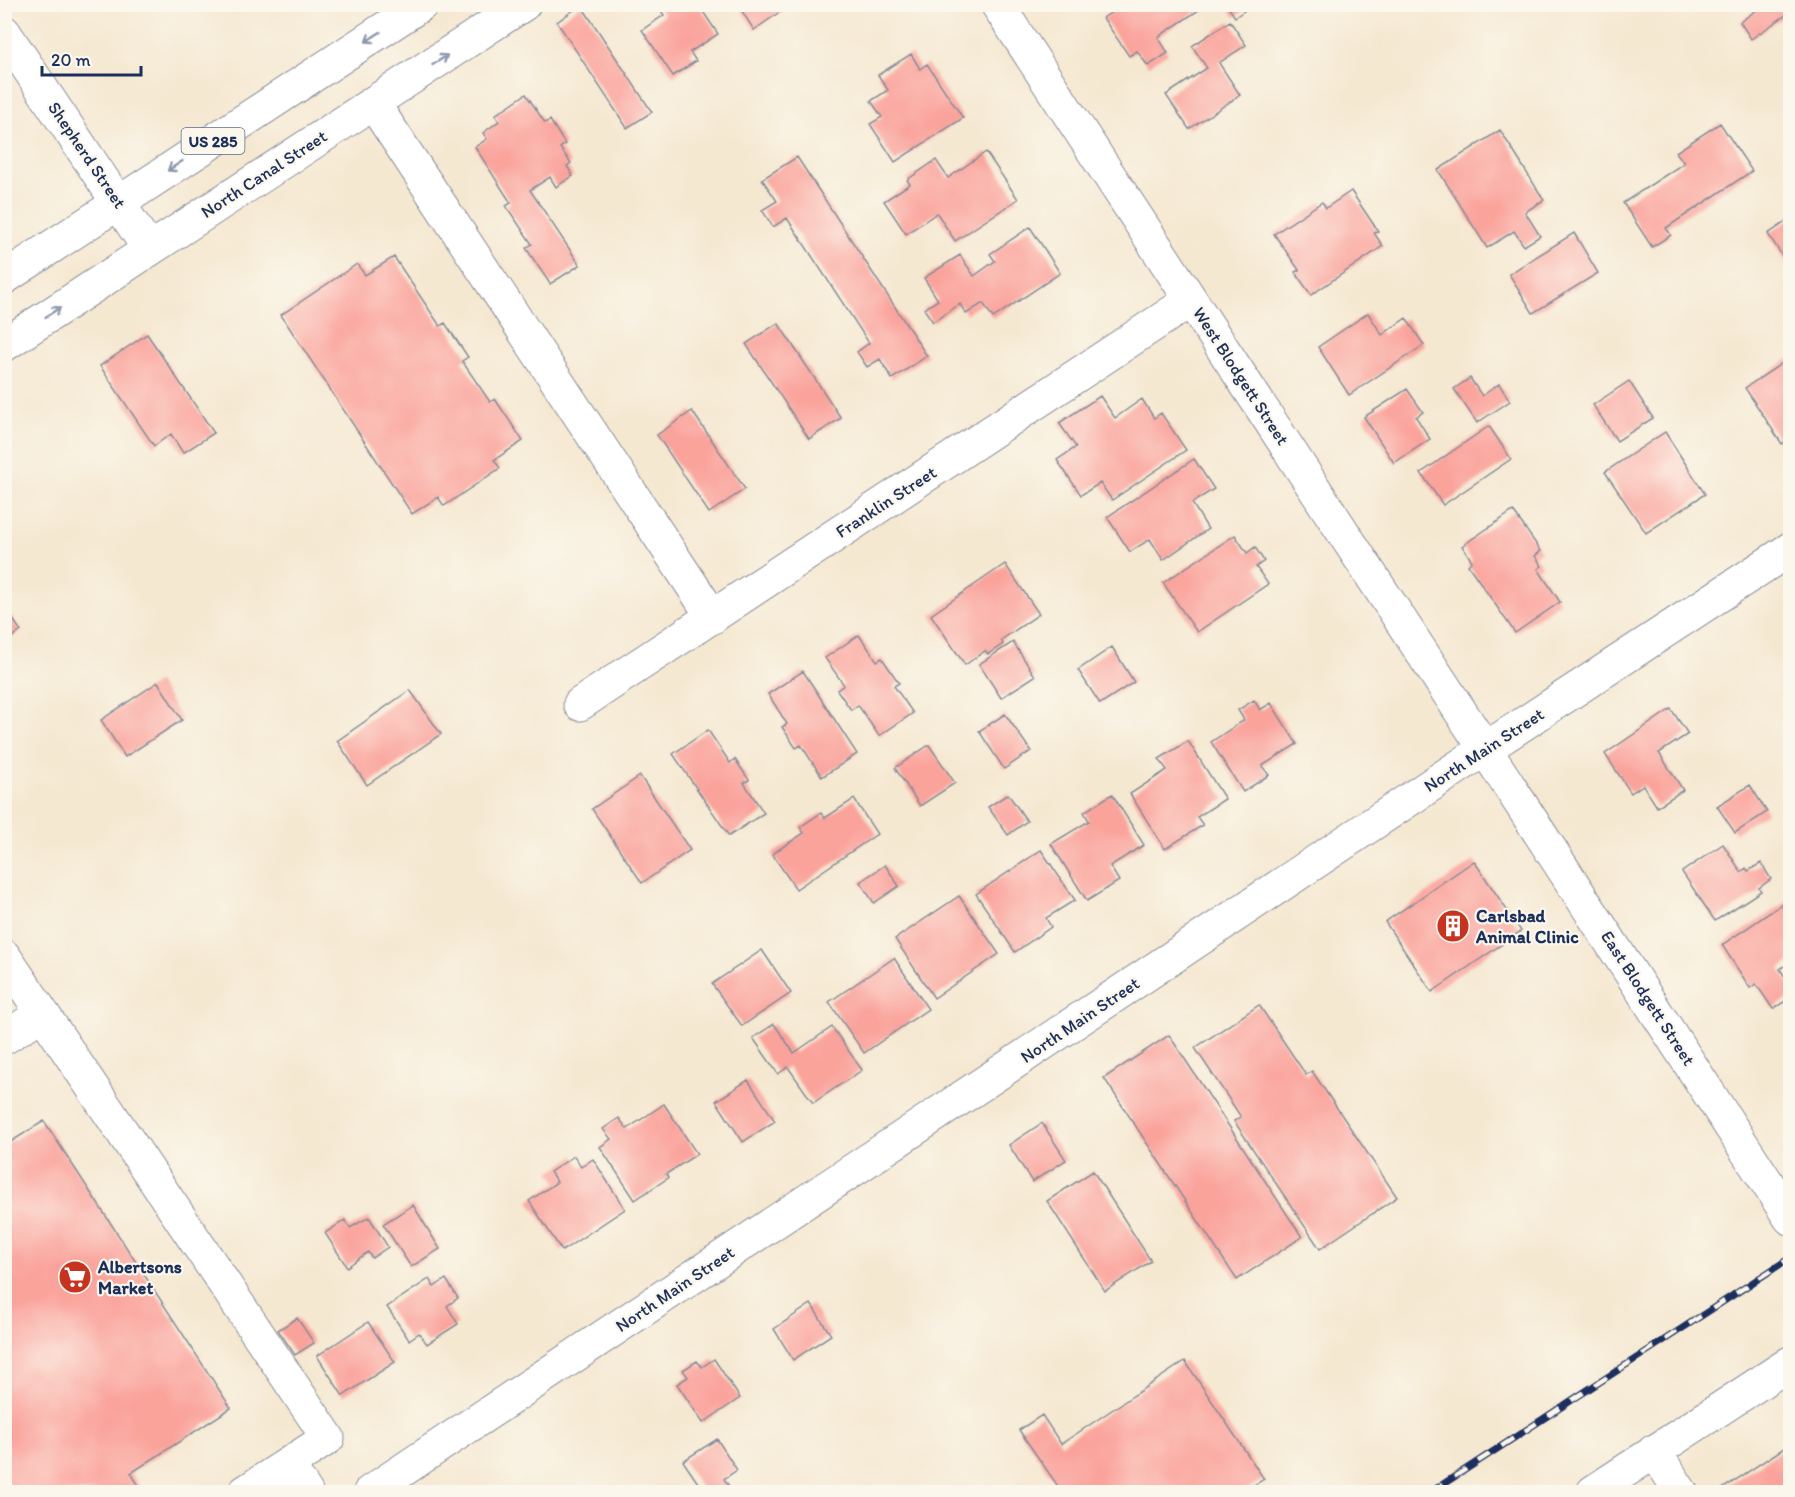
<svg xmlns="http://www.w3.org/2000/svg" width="1795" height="1497" font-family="Itim,sans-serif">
<rect width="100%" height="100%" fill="#fbf7ec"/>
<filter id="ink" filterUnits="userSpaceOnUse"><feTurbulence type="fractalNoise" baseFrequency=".0167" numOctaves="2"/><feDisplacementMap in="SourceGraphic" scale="12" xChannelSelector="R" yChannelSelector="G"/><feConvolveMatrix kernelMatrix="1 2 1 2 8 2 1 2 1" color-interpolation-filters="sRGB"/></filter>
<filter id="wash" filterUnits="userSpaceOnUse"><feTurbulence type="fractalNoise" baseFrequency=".008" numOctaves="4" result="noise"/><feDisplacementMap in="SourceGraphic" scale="24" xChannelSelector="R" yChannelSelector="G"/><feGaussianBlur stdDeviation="1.35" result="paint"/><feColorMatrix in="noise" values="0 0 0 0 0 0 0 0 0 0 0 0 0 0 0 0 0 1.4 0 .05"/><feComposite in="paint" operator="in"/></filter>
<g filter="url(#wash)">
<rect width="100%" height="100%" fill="#f5e8d1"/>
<g id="blocks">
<path fill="#faa39b" d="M665,4H698L718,34L690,52L696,61L673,76L642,30L664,15L659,8Z
M739,4H791L754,30L738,5Z
M1124,4H1208L1158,37L1168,53L1148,66L1137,51L1129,56L1103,18Z
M1226,4H1254L1235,17Z
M1765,4H1790V22L1786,15L1751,39L1740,22Z
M581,5L652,112L627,128L557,22Z
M1230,21L1246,45L1219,63L1240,95L1189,129L1166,95L1207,68L1192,46Z
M911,54L920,69L927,64L963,118L895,162L870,124L882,117L871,101L888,90L878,75Z
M526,94L545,123L550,120L565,144L560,148L571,163L567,166L573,176L556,187L550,177L530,190L580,265L550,284L526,248L532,244L506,206L511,203L475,147L487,139L483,133L499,121L495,115Z
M1720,123L1752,171L1666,228L1671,235L1652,247L1623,203L1684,163L1676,152Z
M1500,130L1544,200L1525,212L1540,236L1524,246L1514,231L1487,248L1438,170Z
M986,152L1018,199L955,241L937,213L906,234L884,201L910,184L907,180L936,160L948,178Z
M797,157L927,356L892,379L880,359L867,367L857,352L869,343L787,218L773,227L762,210L777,201L762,179Z
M1351,191L1378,231L1374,233L1383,246L1311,295L1295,272L1299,270L1274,234L1322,202L1326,208Z
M1790,219V268L1768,234Z
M1030,227L1060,273L993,318L983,303L966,314L960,304L933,322L924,309L938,300L924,278L960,255L974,276L995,261L990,254Z
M1574,233L1598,273L1533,313L1509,274Z
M394,257L440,326L445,323L468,357L462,361L490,402L495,399L523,441L494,460L500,468L444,506L438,497L412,514L281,315L357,264L365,275Z
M1368,313L1382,335L1406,318L1424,345L1349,395L1318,347Z
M778,323L841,418L809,439L746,344Z
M147,334L214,433L183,453L171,434L154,446L100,366Z
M1790,358V438L1782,444L1745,388Z
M1470,378L1482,396L1499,384L1510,401L1477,423L1454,389Z
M1629,381L1653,418L1617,441L1593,405Z
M1407,389L1423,412L1416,417L1430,439L1394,463L1364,417Z
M1100,396L1115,418L1142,399L1154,418L1161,413L1186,450L1112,500L1100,483L1081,495L1057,460L1076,447L1059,423Z
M692,411L745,489L709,513L657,435Z
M1489,426L1511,459L1443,505L1421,473Z
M1665,432L1705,494L1646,533L1605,472Z
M1194,459L1214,489L1192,503L1208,529L1163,560L1150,539L1130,552L1107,517Z
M1513,511L1541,551L1535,556L1542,566L1538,569L1560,602L1515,633L1468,565L1472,561L1462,546Z
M1235,535L1247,553L1255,547L1264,561L1256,567L1268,584L1197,632L1163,583Z
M1005,564L1039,614L1001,640L1003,644L988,654L985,651L965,665L931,615Z
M4,606L21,631L6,641L4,639Z
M859,635L877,661L882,658L899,683L894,686L913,713L879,736L858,705L851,710L837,690L844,685L825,658Z
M1013,642L1035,676L1001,698L979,664Z
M1112,647L1134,682L1100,704L1078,670Z
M803,671L857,754L822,777L801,745L796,748L782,727L787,724L768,694Z
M158,682L182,720L125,757L101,720Z
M410,690L441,734L367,785L337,741Z
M1254,700L1260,710L1271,703L1297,744L1262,766L1269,775L1243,792L1211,742L1244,720L1238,710Z
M1671,709L1688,734L1659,753L1683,790L1657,807L1643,785L1631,793L1605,754Z
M1005,714L1031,751L1004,769L979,731Z
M708,730L730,763L735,759L749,780L744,783L764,813L729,836L673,754Z
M1188,741L1225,799L1197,817L1203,825L1165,849L1130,794L1167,770L1159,759Z
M929,745L955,783L920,806L895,768Z
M640,776L690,850L642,883L592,809Z
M1750,785L1767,812L1735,833L1717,806Z
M1008,794L1027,821L1008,835L988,807Z
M1112,794L1144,845L1110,866L1119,881L1087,901L1051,844L1089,821L1084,812Z
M854,799L877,834L796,889L772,854L804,833L800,827L821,813L825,818Z
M1723,844L1741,872L1746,868L1748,871L1761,863L1771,879L1759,888L1761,891L1715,921L1682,872Z
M1041,850L1075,900L1046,918L1051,927L1015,952L976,894Z
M1474,861L1521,931L1432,992L1385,922Z
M885,865L899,886L874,903L860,882Z
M959,896L999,954L934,998L895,939Z
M1790,899V962L1780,969L1790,985V998L1773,1009L1756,984L1750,988L1722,945Z
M762,950L791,993L742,1026L712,984Z
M894,958L928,1009L864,1053L829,1002Z
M1259,1005L1306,1075L1312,1071L1397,1197L1320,1249L1234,1121L1241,1117L1195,1048Z
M774,1024L794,1053L832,1027L862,1070L813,1103L788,1067L778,1074L753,1038Z
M1169,1035L1302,1237L1237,1280L1104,1078Z
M748,1080L775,1121L743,1142L716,1101Z
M664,1104L697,1154L666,1174L668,1178L635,1200L600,1147L611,1139L603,1129L619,1118L627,1129Z
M44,1121L231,1408L131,1473L143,1492H4V1146Z
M1042,1123L1066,1160L1032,1182L1009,1145Z
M574,1156L581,1167L593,1159L625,1209L562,1251L529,1201L557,1182L550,1172Z
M1093,1171L1151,1261L1105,1291L1047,1201Z
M413,1205L440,1249L411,1267L383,1224Z
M369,1217L388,1247L372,1258L368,1252L347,1267L325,1233L345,1220L350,1228Z
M429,1279L434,1287L446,1279L458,1298L447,1306L458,1324L427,1344L419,1333L409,1340L387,1307Z
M811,1304L831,1335L793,1360L774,1329Z
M297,1318L314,1343L295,1355L278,1330Z
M368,1322L395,1362L343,1396L317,1356Z
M714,1359L740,1398L703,1423L677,1384L688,1377L683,1370L697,1361L702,1367Z
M1185,1361L1264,1479L1243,1492H1062L1019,1430L1042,1415L1061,1444Z
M717,1439L737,1470L724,1479L733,1492H704L683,1461Z
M1790,1444V1492H1725L1722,1489Z"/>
</g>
</g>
<g filter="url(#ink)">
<use href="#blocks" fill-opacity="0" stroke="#888c98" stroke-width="1.5"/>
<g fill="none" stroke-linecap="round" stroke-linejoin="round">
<g stroke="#888c98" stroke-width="35">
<path id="minor" d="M997,4L1485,749L1790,1218
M4,32L149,249
M373,103L713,617
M580,704L1191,300
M4,956L328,1438L245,1492
M4,1038L42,1014
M1654,1451L1681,1492
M288,1465L306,1492
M370,1492L1485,749L1790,549
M1593,1492L1790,1363"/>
</g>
<g stroke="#888c98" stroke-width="35">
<path id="highway" d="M4,278L422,4
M4,345L524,4"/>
</g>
<use href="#minor" stroke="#fff" stroke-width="33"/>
<use href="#highway" stroke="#fff" stroke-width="33"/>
<g stroke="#1b2f5e" stroke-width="7">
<path id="rail" d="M1431,1492L1790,1258"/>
</g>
<use href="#rail" stroke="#fbf7ec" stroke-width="4.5" stroke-dasharray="14" stroke-linecap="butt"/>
</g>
<defs><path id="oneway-shaft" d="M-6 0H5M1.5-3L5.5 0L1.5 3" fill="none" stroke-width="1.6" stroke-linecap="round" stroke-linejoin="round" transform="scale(1.5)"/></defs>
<g stroke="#8d97ae">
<use href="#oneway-shaft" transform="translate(373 37) rotate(147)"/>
<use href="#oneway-shaft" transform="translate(440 60) rotate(-33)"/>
<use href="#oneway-shaft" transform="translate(175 166) rotate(147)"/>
<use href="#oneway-shaft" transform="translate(53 312) rotate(-33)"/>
</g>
</g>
<defs>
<g id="building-disc" transform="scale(1.725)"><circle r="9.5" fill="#c8321e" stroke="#fbf7ec"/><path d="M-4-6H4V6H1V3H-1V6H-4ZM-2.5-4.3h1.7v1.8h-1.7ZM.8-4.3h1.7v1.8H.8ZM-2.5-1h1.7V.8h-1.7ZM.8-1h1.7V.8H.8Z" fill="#fff"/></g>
<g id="supermarket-disc" transform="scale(1.725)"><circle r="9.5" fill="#c8321e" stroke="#fbf7ec"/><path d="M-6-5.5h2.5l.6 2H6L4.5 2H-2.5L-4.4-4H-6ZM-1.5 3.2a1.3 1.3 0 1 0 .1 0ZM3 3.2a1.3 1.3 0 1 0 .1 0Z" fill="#fff"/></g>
</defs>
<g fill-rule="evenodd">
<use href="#building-disc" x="1453" y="926"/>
<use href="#supermarket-disc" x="75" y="1277"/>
</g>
<g text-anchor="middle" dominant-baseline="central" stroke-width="4.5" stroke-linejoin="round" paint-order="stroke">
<rect fill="#fbf7ec" stroke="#5e6b89" stroke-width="1.5" x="181.5" y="128" width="63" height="26" rx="4.5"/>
<g font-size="16" font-weight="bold" fill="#1b2f5e">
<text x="213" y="141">US 285</text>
</g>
<g font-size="18" fill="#1b2f5e" stroke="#fbf7ec">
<text transform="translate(87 155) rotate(56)">Shepherd Street</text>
<text transform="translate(264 174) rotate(-33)">North Canal Street</text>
<text transform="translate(1241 376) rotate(57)">West Blodgett Street</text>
<text transform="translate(886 502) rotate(-33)">Franklin Street</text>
<text transform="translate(1484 750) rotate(-33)">North Main Street</text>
<text transform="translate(1648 998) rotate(57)">East Blodgett Street</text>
<text transform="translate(1080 1020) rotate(-34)">North Main Street</text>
<text transform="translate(675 1289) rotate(-34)">North Main Street</text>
</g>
<g font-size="18" font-weight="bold" fill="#1b2f5e" stroke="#fbf7ec" text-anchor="start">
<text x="1476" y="916">Carlsbad<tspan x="1476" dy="21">Animal Clinic</tspan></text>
<text x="98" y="1267">Albertsons<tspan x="98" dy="21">Market</tspan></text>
</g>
</g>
<rect width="1795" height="1497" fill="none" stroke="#fbf7ec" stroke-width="24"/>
<path d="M42 66v9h99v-9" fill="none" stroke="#1b2f5e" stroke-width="3"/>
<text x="51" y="66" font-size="18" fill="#1b2f5e" stroke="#fbf7ec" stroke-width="4.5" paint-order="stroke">20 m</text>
</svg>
